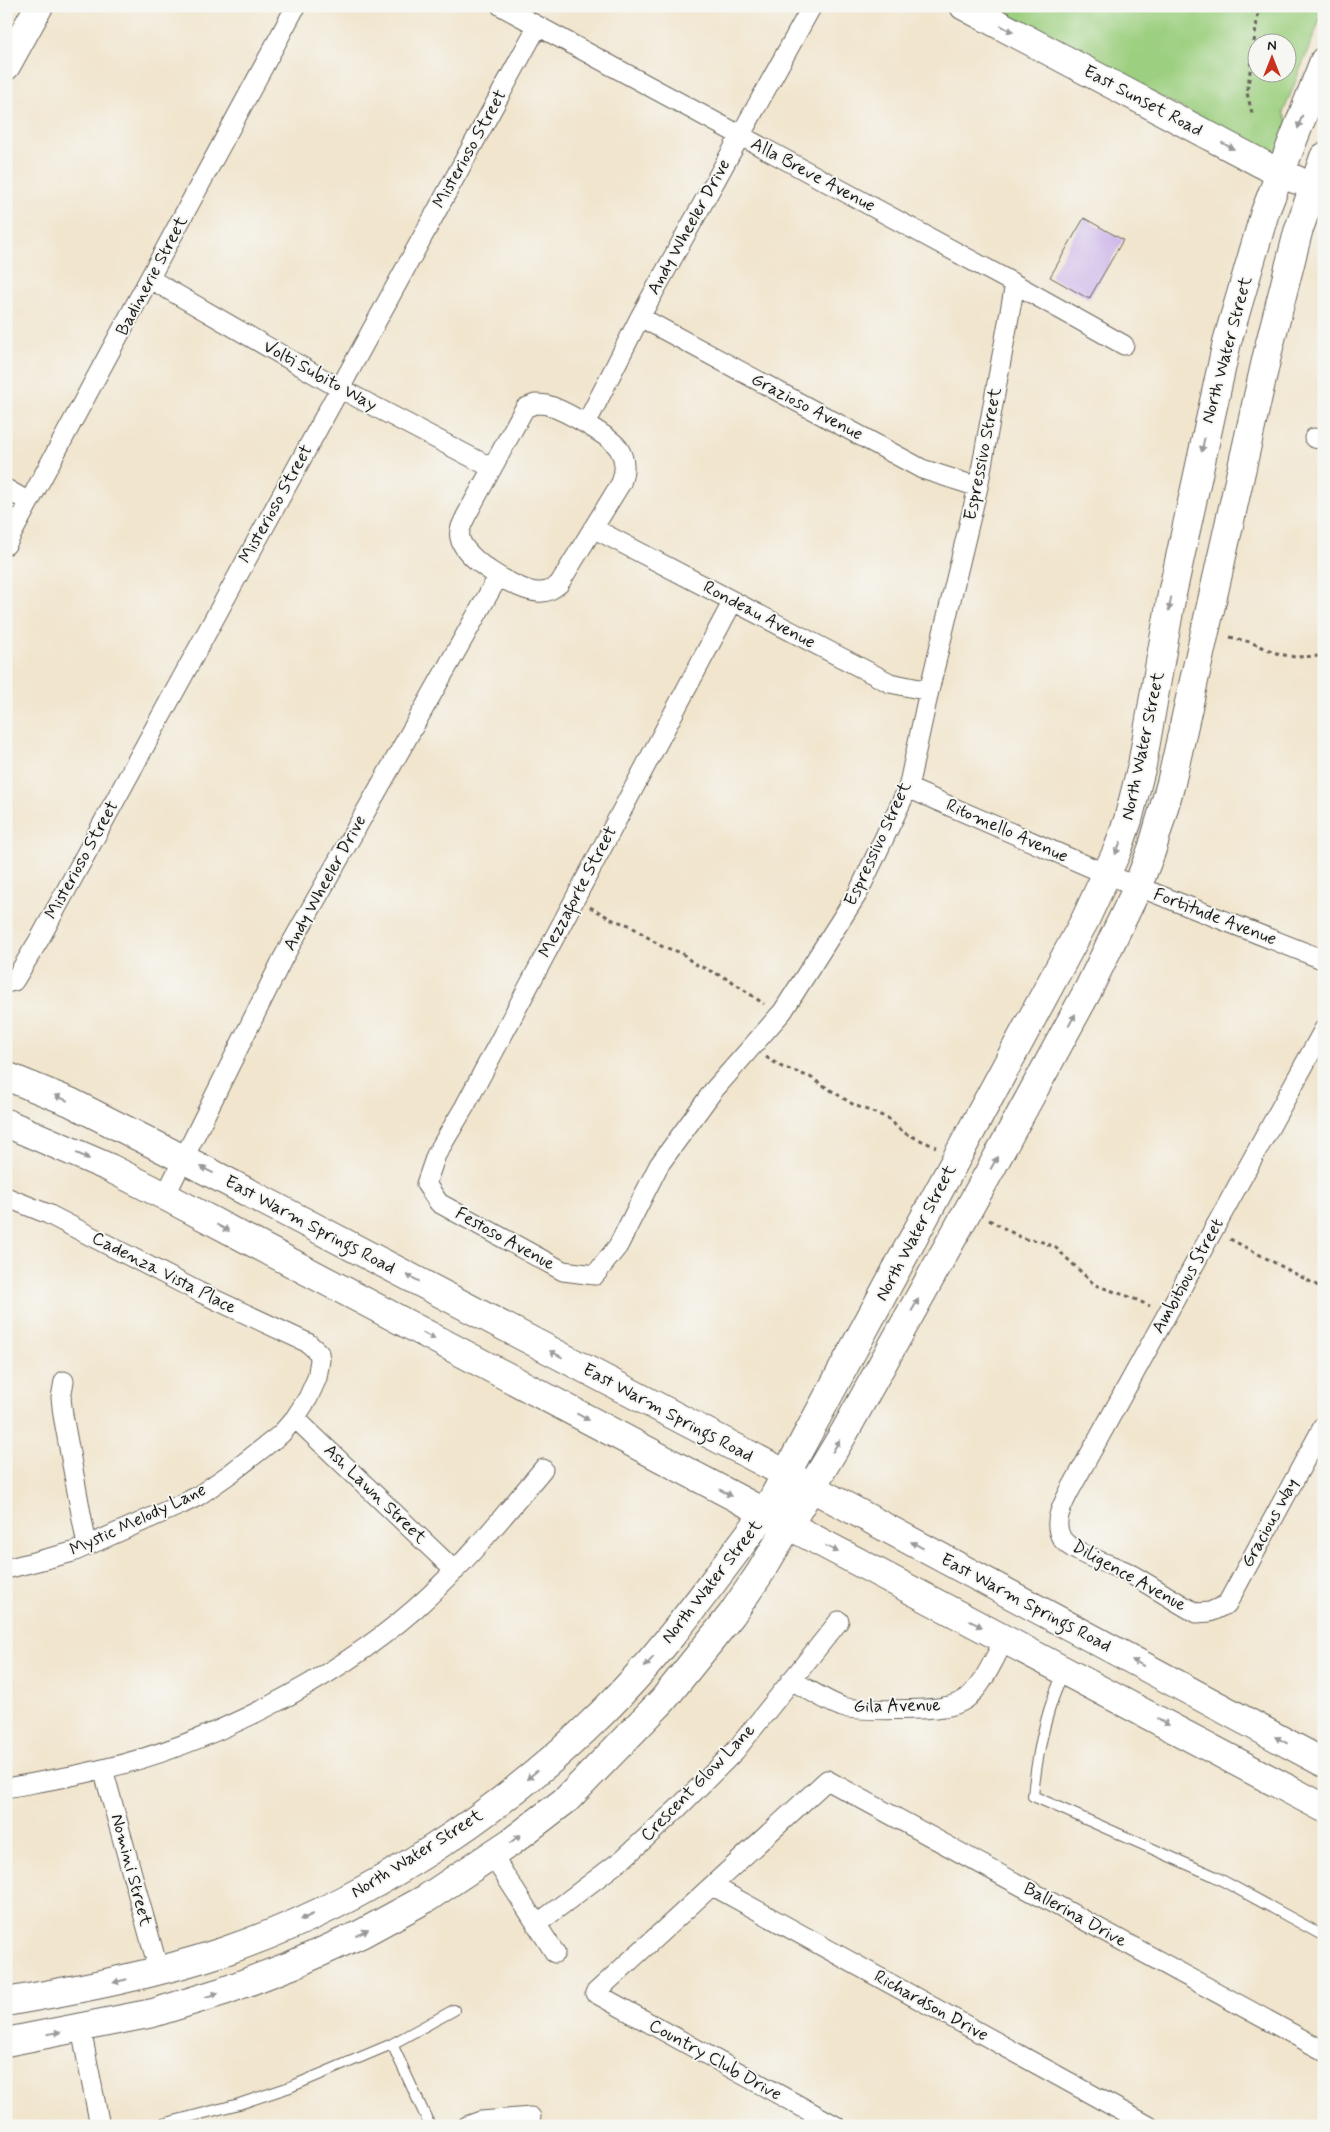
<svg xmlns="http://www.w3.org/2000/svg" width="1330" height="2132" font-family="Mynerve,sans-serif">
<rect width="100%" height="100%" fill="#f6f6f2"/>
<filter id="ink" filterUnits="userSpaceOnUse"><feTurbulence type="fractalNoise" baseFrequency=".02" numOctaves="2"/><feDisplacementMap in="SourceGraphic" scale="10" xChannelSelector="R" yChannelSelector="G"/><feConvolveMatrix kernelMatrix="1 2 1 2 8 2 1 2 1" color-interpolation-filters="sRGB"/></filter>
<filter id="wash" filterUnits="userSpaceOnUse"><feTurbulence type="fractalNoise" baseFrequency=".0096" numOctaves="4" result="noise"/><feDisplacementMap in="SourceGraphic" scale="20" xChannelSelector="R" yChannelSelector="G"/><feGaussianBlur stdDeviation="1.12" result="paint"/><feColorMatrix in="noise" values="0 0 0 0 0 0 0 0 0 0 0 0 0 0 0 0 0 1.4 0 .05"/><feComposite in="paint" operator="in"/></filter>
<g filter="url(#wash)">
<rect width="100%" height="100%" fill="#f1e5cd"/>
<path fill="#9ccf7f" stroke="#5c764e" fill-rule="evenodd" d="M986,6H1324V10L1283,113L1288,122L1276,157ZM1258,42H1288V72H1258Z"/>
<g id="blocks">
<path fill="#cbb3e9" d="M1084,218L1123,240L1089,299L1050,277Z"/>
</g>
</g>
<g filter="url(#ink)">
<use href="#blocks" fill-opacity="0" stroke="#67625a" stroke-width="1"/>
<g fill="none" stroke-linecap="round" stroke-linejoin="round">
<g stroke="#67625a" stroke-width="12">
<path id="lane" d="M1064,1672C1045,1711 1037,1754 1033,1796L1214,1876L1324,1936
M392,2044L430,2126
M155,2126L239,2104L290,2087L392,2044L454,2010"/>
</g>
<g stroke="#67625a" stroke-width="21">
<path id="street" d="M501,6L1015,284L1124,345
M150,279L339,388L492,468
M640,317L922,469L978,487
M535,404C540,404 546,404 550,406C565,411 612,437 619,449C626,461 625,471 621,483L559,584C553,589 547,593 538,592C517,591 464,559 460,538C458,530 463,523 466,516L522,413L525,408Z
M586,424L640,317L812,6
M1314,438L1324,440
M6,489L29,502
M593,528L890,683L929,691
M6,545L296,6
M733,601L465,1106L436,1155L426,1184L439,1203L563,1271L595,1275L618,1246L659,1165L713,1091L783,1011L858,893L908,788L929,691L978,487L1015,284
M908,788L1106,874L1324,960
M6,983L14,981L39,940L537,27
M1324,1029L1069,1492C1062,1506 1052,1523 1062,1539C1072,1553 1110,1564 1127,1572C1150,1585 1173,1600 1196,1613L1210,1612L1227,1604L1324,1425
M165,1196L283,958L498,577
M6,1197L48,1214L199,1292L308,1343L319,1353L320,1360L317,1378L308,1398L295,1418L281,1434L231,1473L198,1496L182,1504L73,1552L6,1569
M64,1381L61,1398L63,1415L87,1546
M295,1418L455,1571
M791,1680C808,1689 824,1700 842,1707C856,1711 929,1710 944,1707C951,1706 960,1703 966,1699C984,1685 994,1658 1005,1639
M103,1769L159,1971
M6,1788C38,1782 71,1777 103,1769C208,1745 334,1680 416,1608C463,1566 503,1517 543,1469
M492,1855L555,1953
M713,1886L1149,2126
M537,1924L624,1858L677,1809L735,1751L839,1621
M81,2029L100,2126
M467,2126L481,2121L531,2117
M836,2126L595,1993L827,1780L1324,2051"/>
</g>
<g stroke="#67625a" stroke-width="30">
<path id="secondary" d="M964,6L1281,174L1297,180
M6,66L39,6
M6,1076L70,1102L209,1172L786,1474L1324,1763
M6,1123L110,1168L165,1196L1324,1808
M6,2002C80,1989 154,1975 225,1951C363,1904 499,1815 602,1713C664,1652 713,1581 765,1513L1085,920L1118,849L1128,820L1142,765L1172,594L1227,342L1265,212L1324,61
M6,2042L153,2013L224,1991L292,1965L361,1934L427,1898L511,1842L567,1799L663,1700L732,1614L760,1573L844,1433L992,1167L1088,990L1135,893L1152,849L1171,783L1269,347L1298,232L1324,157"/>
</g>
<path stroke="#67625a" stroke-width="3" stroke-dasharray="4 4" stroke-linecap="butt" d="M1252,113L1247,93L1259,6
M1230,637L1250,642L1279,654L1295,657L1324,656
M590,907L613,920L629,925L661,946L682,953L693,963L730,980L764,1004
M766,1057L782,1067L810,1077L854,1105L888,1118L902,1132L936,1147
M989,1220L1024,1239L1040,1241L1056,1248L1095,1285L1130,1297L1150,1306
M1230,1239L1324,1289"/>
<use href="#lane" stroke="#fff" stroke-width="10"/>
<use href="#street" stroke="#fff" stroke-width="19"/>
<use href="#secondary" stroke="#fff" stroke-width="28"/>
</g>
<defs><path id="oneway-solid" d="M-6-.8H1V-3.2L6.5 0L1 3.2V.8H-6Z" transform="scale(1.25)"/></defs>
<g fill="#999">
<use href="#oneway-solid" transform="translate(1007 29) rotate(28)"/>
<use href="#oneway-solid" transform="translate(1300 122) rotate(109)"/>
<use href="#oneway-solid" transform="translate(1228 146) rotate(28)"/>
<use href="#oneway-solid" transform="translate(1203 445) rotate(102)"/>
<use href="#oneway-solid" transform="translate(1170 604) rotate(100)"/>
<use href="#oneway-solid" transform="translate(1118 848) rotate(112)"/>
<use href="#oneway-solid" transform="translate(1072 1020) rotate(-61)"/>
<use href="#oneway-solid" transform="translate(61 1098) rotate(-157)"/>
<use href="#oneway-solid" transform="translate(83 1156) rotate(25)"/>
<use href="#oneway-solid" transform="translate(994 1163) rotate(-61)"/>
<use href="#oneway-solid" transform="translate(207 1170) rotate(-153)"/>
<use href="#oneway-solid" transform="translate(223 1228) rotate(28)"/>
<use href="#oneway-solid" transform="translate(413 1278) rotate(-152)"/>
<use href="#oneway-solid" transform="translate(915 1305) rotate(-61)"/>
<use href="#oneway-solid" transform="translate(429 1336) rotate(28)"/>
<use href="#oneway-solid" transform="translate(556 1354) rotate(-152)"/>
<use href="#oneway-solid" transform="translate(583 1417) rotate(28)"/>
<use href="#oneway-solid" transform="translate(836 1446) rotate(-60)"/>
<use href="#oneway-solid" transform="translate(726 1493) rotate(28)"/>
<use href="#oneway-solid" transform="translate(917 1545) rotate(-152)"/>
<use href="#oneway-solid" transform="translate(832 1549) rotate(27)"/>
<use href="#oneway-solid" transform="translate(976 1624) rotate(27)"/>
<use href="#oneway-solid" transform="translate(649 1662) rotate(131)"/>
<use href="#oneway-solid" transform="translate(1138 1663) rotate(-152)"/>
<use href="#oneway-solid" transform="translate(1163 1722) rotate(28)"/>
<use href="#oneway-solid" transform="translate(1281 1740) rotate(-152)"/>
<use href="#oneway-solid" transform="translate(532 1775) rotate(140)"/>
<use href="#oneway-solid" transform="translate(515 1839) rotate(-37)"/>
<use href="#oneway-solid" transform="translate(307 1917) rotate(155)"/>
<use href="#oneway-solid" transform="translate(362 1933) rotate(-27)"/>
<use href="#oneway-solid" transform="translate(120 1981) rotate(166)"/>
<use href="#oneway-solid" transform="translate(212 1995) rotate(-17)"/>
<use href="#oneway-solid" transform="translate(54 2033) rotate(-10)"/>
</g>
</g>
<g text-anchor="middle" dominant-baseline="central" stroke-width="4" stroke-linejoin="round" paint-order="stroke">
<g font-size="18" fill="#1c1c1c" stroke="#f6f6f2">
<text transform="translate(1143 101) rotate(28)">East Sunset Road</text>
<text transform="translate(470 149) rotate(-61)">Misterioso Street</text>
<text transform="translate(813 175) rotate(28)">Alla Breve Avenue</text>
<text transform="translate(689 227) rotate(-61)">Andy Wheeler Drive</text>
<text transform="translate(152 276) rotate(-62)">Badinerie Street</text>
<text transform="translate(1227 350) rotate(-75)">North Water Street</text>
<text transform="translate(320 376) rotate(29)">Volti Subito Way</text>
<text transform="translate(807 407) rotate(28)">Grazioso Avenue</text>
<text transform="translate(983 454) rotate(-79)">Espressivo Street</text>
<text transform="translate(276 504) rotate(-61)">Misterioso Street</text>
<text transform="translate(759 615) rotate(28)">Rondeau Avenue</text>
<text transform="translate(1143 746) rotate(-78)">North Water Street</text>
<text transform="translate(1007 831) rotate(24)">Ritomello Avenue</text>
<text transform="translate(878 844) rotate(-65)">Espressivo Street</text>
<text transform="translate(82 860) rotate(-61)">Misterioso Street</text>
<text transform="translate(325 883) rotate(-61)">Andy Wheeler Drive</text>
<text transform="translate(578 892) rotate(-62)">Mezzaforte Street</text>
<text transform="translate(1215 917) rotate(21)">Fortitude Avenue</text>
<text transform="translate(310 1225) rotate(28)">East Warm Springs Road</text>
<text transform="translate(916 1233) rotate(-62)">North Water Street</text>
<text transform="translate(505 1239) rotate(29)">Festoso Avenue</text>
<text transform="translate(164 1273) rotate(27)">Cadenza Vista Place</text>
<text transform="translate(1188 1276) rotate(-61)">Ambitious Street</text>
<text transform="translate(668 1413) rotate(28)">East Warm Springs Road</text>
<text transform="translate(375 1494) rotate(44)">Ash Lawn Street</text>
<text transform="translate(138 1520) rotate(-25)">Mystic Melody Lane</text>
<text transform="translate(1270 1523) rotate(-61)">Gracious Way</text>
<text transform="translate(1129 1576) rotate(29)">Diligence Avenue</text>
<text transform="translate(712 1582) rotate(-52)">North Water Street</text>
<text transform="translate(1026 1603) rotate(28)">East Warm Springs Road</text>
<text transform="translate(897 1706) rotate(-1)">Gila Avenue</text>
<text transform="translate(698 1783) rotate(-46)">Crescent Glow Lane</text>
<text transform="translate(417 1854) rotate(-32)">North Water Street</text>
<text transform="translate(131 1870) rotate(75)">Nomini Street</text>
<text transform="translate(1075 1915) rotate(29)">Ballerina Drive</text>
<text transform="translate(931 2006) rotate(29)">Richardson Drive</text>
<text transform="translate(715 2060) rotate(29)">Country Club Drive</text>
</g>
</g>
<rect width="1330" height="2132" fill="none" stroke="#f6f6f2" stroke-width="25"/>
<g transform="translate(1272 58)"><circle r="24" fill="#f6f6f2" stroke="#9f9f9c"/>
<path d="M0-4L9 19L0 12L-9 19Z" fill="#c8321e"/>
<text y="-8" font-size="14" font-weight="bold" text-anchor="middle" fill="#1c1c1c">N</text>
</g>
</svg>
